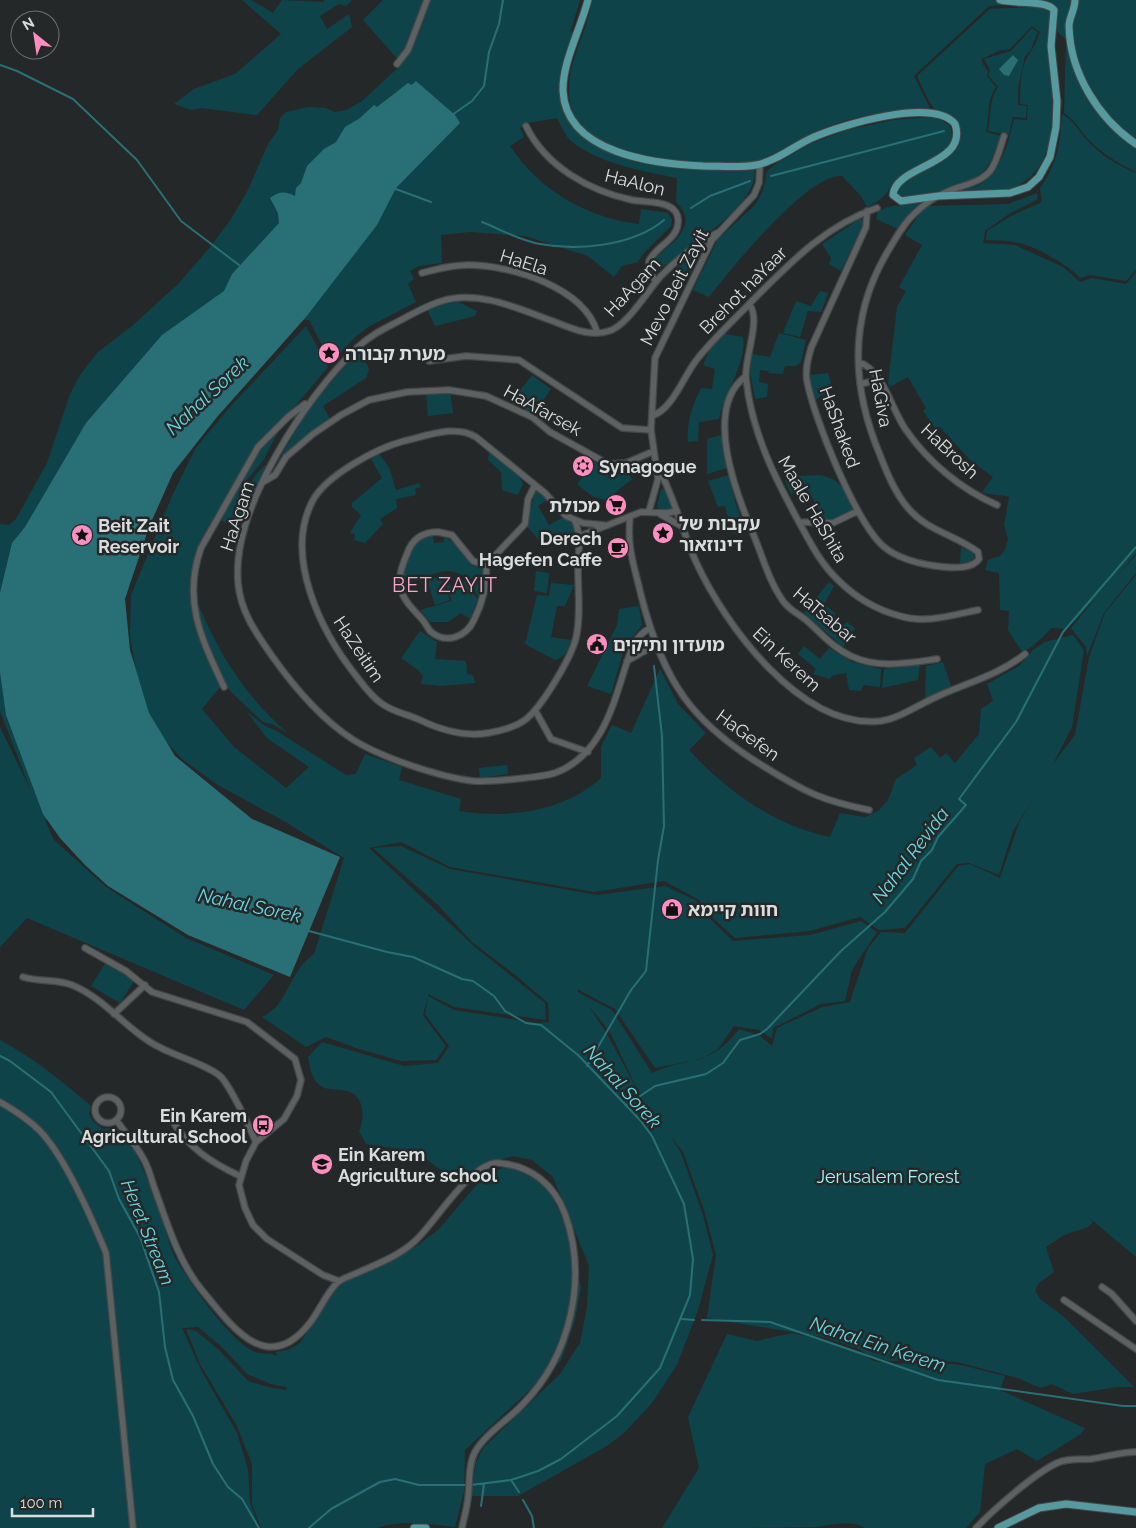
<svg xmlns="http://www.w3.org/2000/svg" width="1136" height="1528" font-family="Raleway,'Noto Sans Hebrew',sans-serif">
<rect width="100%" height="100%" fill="#252828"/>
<path fill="#0e4449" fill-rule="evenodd" d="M242,0H251L273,13L282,0L323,2L325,0H352L346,6L339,4L320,16L327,29L349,14L352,27L298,69L257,115L201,108L191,110L174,104L194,89L235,74L281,34Z
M383,0H580L570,33L578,27C571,51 559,75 561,100C562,117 574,127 587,135C602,146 616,156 633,161C661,170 723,168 754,168C762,205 683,249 658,271L654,268L655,258C673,243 700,225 676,202L677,178C642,171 600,164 571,141C565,136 561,125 557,118L527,123L520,128L524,137L510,146C539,190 587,218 639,224L641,209L668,213L672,220L671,226L643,254L638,262L622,266L614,277L588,256L525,236L470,232L441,235L442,263L419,266L410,271L414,279L408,284L416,302L370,326L356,336L331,363L309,320L243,316L74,487L54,817L45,820L54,840L106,887L186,938L274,975L244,1010L27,918L0,947V727L31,791L0,711V524L9,525L16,519L47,463L70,394L80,375L98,352L132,326L178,284L212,245L231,219L248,190L268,144L278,130L280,118L286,112L309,107L325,108L335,112L346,110L362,101L402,64L363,20Z
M592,0H1136V172C1119,164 1101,153 1088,139C1078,128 1077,122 1064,113L1066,40L1053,27C1054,80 1070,174 1004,191C987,195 967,193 950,194C959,191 968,189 977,186C1000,176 1009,141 1014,119L1027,120L1028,105L1020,104C1020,90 1020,68 1028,56C1033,49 1037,41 1040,32L1032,26L1010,49L998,51L982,59V63L988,71L987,76L996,87C986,102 990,116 986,132L1001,136C996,148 992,162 984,171C973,183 913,201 898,195V188L904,183L951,152C962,140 962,124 948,115C944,112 937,112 934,108C927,100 922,86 917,76L990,9L1032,7L1030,5L1017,4L989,6L914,76L930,108C908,116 885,110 863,116C844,120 823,128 806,136C792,143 778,156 763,160C718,169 584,163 571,106C562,69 587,36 592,0Z
M1032,28L1038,32L1030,51L1025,56L1018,88V105L1027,106L1026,118L1013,117L1009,135L988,131C992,113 988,103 998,87L988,75L990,70L984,59L1011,51Z
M1062,114C1076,123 1077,129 1087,140C1099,154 1118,166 1136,173V270L1126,281L1090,275L1080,278C1069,265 1032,244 1014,242C1005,240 996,241 986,240L987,231L1011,216L1042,202L1040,188C1058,163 1060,144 1062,114Z
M929,117L939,119L949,125C964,153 917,163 901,176C885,189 890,197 867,207L861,196L842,176C809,172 730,270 709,297L693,290L718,239L755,205L763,191L767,171L780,161L810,144L847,130L894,120Z
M1037,193L1038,199L1009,214L985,231L983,243L1015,245L1063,267L1080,282L1092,278L1126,284L1136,272V553L1117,576L1136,555V573L1104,613L1087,656L1086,647L1071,628L1096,598L1067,629L1052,628L1033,646L1022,652L1008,630L1009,611L1000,610L999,573L985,570L988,560L1000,556L1005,550L1008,539L1004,525L1009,497C1000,494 991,496 982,492L993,477L969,459L940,427L935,428L923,411L926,408L908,377L890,387L888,383L897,307L906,291L899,287L922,245L905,235L921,212L929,206L1008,204Z
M920,202L898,229L876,219L878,212L887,207Z
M861,218L863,225L841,271L829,264L831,258L822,244Z
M705,245L689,277L677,268Z
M820,291L828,293L821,312L808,311L800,337L783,333L796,301L811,306Z
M456,301L477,311L475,316L435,326L427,309Z
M306,326L328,367L297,404L254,448L195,556L191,589L192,612L200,639L220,687L202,709L234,747L286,788L309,767L267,738L246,711L265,726L275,730L346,775L356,774L365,754L402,767L399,780L461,799L459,811C507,819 564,812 601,778V747L612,725L631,733L660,669L678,704L706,733L689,750C726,791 776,826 830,837L840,813L865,817L878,811L888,800L896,779L917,765L914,758L931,747L940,758L946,753L955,763L979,734L981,709L993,701L987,684L1019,666L1033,650L1045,642L1073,635L1084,650L1072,727L1053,764L1075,735L1089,657L1105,613L1136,575V1257L1087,1216L1093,1222L1088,1227L1064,1235L1046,1247L1054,1272L1039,1283L1035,1290L1040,1299L1063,1316L1134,1387H1117L1073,1394L1052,1384L1040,1388L1018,1378L957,1362L922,1360L888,1361L868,1355L857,1348L822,1337L707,1318L716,1255L705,1213L683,1152L670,1135L681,1153L703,1215L713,1255L698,1310L677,1365L652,1403L625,1432L607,1446L518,1496H471L476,1463L483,1448L560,1374L580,1343L587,1307L589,1266L553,1177L532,1160L513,1156L488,1163L467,1175L450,1177L417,1152L366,1144L359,1131C365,1118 365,1096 347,1091C337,1088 326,1092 317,1083C311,1076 310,1066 308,1057L322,1042L404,1066L438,1063L449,1046L425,1014L428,997L423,1015L446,1046L436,1060L401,1061L356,1048L326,1037L306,1047L262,1017C289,1005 288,972 314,954L344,858L282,820L218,785L182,759L158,733L147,713L138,683L130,636L131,595L172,496L195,449L229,408ZM1033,799L1019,823L1000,878L970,864L958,866L905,933L881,932L868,948L850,1002L822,1007L777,1028L772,1046L760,1036L739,1029C711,1067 689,1056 652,1073L612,1010L579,993L577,989L615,1009L655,1068L701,1059L718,1049L734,1026L759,1030L772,1039L773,1028L821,1004L845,1001L852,970L877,932L861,921L810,935L733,941L702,911L697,901L665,886L597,895L450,869L401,846L373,848L438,905L472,942L519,978L548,1003L549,1022L537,1023L454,1010L428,996V994L454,1007L546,1020L545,1003L475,947L369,848L401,842L450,867L594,892L664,881L699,900L705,911L735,938L810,931L860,917L879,930L905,928L957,864L969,863L999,875L1013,831ZM588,1005L610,1032L639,1093L607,1034Z
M779,333L806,340L801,362L796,366H785L783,374L768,373L769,371L760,370L759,382L768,384L767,397L755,399L750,372L752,354L770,357Z
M725,334L743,337C747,364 724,392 719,419L699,422L698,441L688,442C686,423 693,404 701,388L712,389L715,369L703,365L710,349Z
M360,349L369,369L366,378L323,406L330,419L303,438L277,463L309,408Z
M828,373L833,389L815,400L810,385V375Z
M532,375L551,389L534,414L512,404C518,388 524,388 532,375Z
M450,392L453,413L428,416L426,394Z
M280,428L264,459L247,480L242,493V512L237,526L219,520L260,449Z
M721,435L727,468L707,474V439Z
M489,452L519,477L523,484L518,495L502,490L501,472L488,460Z
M379,454L389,467L396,490L419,483L421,487L415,489L416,495L396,499L397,508L380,519L383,524L365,543L354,540L355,534L350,533L361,515L352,507V503L382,478L371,459Z
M594,462L606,468H626L632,480C621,486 616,494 605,500L592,496L577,484Z
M268,463H267L246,512C246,490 250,477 268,463Z
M729,475L736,505L746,529L733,534L725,506L718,507L708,481Z
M819,475C842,479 844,490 853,510L837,520L825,521L807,488L791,494L785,481L799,476Z
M661,489H665L673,507L670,509L660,510L657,506Z
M541,490L551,497L538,506L549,525L566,516L577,528L579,535L570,539H554L542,544L524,523L529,517L535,491Z
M433,535L434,543L444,542V537L457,544L471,565L484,566L479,597L473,589L472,579C464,577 456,571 449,571C432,571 418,583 403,586C402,575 409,547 417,541C421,538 428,536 433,535Z
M961,547L973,553L974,558L968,562L960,563Z
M536,571L549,573L547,593L534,591Z
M441,576L450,600L435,605L427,580Z
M446,580L454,592L461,588L458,582L467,580L471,583L472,592L478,599L470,619L461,613L448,622H430L420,610L452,601L444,581Z
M829,582L834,586L824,604L836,614L832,619L843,625L847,622L855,628L843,647L804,613Z
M551,583L574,585L565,606H557L551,637L571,640C568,651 565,657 555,660L525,644L537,595L549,596Z
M196,599C217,651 245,697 289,734L272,724L263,722L230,691L203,637Z
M639,606L642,625L624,649L611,694L587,686L617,625L619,609Z
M420,631L437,642L435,659L466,661L467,674L473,675L475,683L441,686L421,684L423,676L418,670L401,658Z
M804,646L820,659L829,648L852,662L881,669L880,687L863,685L861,691L849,690L846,673L833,675L830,679L813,674L816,669L798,654Z
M943,662L951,686L925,698L926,666Z
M920,664L918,680L882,688L884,669Z
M507,765L508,774L480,778L479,768Z
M106,962L134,981L120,1003L91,986Z
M0,1040C34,1058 62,1081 91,1106L89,1114L93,1121L103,1129C107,1129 111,1128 115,1129C139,1138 165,1230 174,1256C188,1280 230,1342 255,1352C263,1355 269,1352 277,1356L276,1352L290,1349L300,1343L342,1281L394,1260L417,1246L439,1229L484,1176L507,1166L523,1168L549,1190L564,1222L581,1287L575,1320L561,1361L465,1450L464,1492L455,1527C430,1524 401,1519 377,1528H261L252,1504V1464L237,1426L200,1364L186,1329L196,1331L219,1350L248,1381L272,1388L287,1390L286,1387L271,1384L247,1374L222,1347L198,1327L182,1328L201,1370L237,1433L248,1469L250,1502L259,1528H0Z
M792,1333L825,1340L858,1352L874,1361L895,1364L933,1362L961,1365L1005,1376L1000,1390L1085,1428L1081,1434L1037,1461L1017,1449L985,1464L980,1512L966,1528H865C852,1519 831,1525 816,1527C766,1528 713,1528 662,1528L699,1468L688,1417L727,1334L757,1341Z"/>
<path fill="#297076" d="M1013,55L1018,60L1009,76L1004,75L999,69Z
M416,81L455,115L460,123L396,188L377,225L306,317L217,417L173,473L149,527L125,599L130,650L149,713L175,756L252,819L340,857L290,977L188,935L108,886L85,865L60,838L43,814L6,715L0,672V593L12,543L25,527L86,423L162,335L224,291L232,274L279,223L278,213L270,198C280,191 285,191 295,196L296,188L301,183L307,166L324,149L336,142L345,127L360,118L374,105L377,107L408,83L412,85Z"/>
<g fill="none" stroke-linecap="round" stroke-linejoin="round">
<path stroke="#297076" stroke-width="2" d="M0,65L17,71L73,99L137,160L181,221L239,265
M452,115L472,101L484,86L489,52L499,24L503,0
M771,176L944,131
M393,188L431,202
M691,208L710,196L750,181
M482,222C500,229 520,241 540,244C578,251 633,246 664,220
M309,931L387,952L413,957L462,979L473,981L494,996L505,1011L526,1023L541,1025L578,1055L640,1120L652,1136L684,1204L693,1259L690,1295L660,1368L617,1416L561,1459L538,1471L511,1480L471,1485
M0,1056L10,1061L51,1092L109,1171L119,1199L140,1237L159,1292L165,1347L173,1380L193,1416L213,1464L228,1487L242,1499L259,1528
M587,1066L631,990L646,971L658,860L664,826L662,736L654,666
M627,1105L655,1086L706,1074L723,1063L740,1040L760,1034L767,1029L841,951L885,912L913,879L921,861L932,850L938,837L966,805L959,799L1016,722L1063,632L1136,547
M682,1319L694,1320
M702,1320L770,1322L938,1380L1123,1406H1136
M511,1480L519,1492
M523,1500L532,1516L534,1528
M481,1506L484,1484
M309,1528L331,1509L380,1482L395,1479L419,1485H466"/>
<g stroke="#434646" stroke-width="8">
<path id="minor" d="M397,64L408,50L427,0
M526,126C546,167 590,191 632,200C643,202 656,201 666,205C674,208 679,214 678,223C677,240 656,246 649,261V270L656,282
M867,211L866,227L811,348C808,359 805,370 807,381C814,419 856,522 883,546C899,560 924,565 944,567C955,568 972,569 979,559L978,552C956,535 927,531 908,508C895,493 887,473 880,455C851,386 849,316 888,251C896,238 903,224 914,214C924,204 936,196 949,191C963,185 980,183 990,171C997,162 1000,148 1004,136
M422,273C437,269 452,265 468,265C510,265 584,287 597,332
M749,304C762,319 744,358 746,378C751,431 775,478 800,524C811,544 821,564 838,580C855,597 877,610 900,616C926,624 952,615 978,610
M429,361L466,356L519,360L622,428L651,430
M859,362C884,371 891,409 906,430C928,462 962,490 997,505
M746,376C702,408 737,496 754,536C763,558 769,581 783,601C789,610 799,614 806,620C821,633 833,648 851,656C878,669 908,663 937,659
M860,384L879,380
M652,416C674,408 683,376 698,358C715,337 735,319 753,300C790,263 826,225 877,208
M658,467C674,497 682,530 696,562C725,625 801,730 881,721C900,718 918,705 936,697C966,683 999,675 1025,654
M263,482L275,475L286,457L313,434L341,415L369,400L407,392L449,390L486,396L532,417L550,432L608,464L626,463L654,451
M649,511L658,479L651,430L655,358L712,240L754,195L759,183L760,164
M660,514L683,527
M630,517C627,550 634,564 641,595C663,681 691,723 768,769C807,793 824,801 869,810
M575,521C582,537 578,554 578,571C578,593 581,616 576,638C571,658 542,707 525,720C515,727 500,731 488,733C465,737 441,730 420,720C407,714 392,712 381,703C371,696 364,686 357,677C321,632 283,556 313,500C327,475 377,448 404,441C427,436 455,424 476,437L545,493L566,516L583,523L604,525
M799,522L833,523L858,511
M438,532L452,535L473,561L486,565C488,583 482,604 474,620C466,637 446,645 430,631C427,627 425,622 421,618C412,608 401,599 400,583C399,573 403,564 407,554C412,539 422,532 438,532Z
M580,536L641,512L667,513L677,511
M486,565L525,524L528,499L535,485
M650,628C635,636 631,650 626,665C613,706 601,756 555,773C545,776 534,777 524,778C507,780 490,782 473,781C439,777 380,757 352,739C320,718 294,687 272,656C256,633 240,611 238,582C232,508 306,396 358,347C370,335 386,328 401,320C414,313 428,305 442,301C476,290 515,307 547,319C567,326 588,338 609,331C627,326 648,290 661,276C677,259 697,244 717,233
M627,661L655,645
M224,687C202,640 182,601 201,548L258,447L288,417L305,404
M535,710L551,739L588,752
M85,948L126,971L152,992L247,1022L295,1059L301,1080L297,1096L284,1119L256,1142L246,1161L239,1185L245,1208L253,1225L267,1239L323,1275L339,1281
M23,977C39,982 57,979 72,985C106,999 128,1032 161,1048C176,1056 213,1067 222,1078C236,1096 246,1121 256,1142
M114,1014L145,985
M95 1110a13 13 0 1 1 26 0a13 13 0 1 1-26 0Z
M0,1102C14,1110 29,1120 40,1131C65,1157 92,1219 106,1253L133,1528
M116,1120C125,1132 136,1145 143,1158C148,1166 151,1177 154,1187C167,1222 177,1259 201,1289C230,1324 266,1378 309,1324C319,1312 326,1293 338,1282C343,1278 351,1276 357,1273C377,1264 399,1256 415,1241C436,1222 471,1161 499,1163C531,1166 554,1184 565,1214C588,1278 571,1356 522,1405C508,1420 485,1434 475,1452C468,1465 470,1483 468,1498C467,1508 464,1518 462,1528
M172,1120C188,1148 212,1163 240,1176
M1102,1287L1112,1294L1136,1321
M1064,1300L1136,1349
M976,1528C993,1510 1035,1473 1057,1463C1068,1458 1079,1460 1091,1459C1106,1457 1120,1452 1136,1452"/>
</g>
<g stroke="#434646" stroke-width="9">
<path id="major" d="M588,0C581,28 562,63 563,91C566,154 656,164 703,166C721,166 739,168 756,165C777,161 795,145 814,137C842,125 933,97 955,124C969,165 895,165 893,195L901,201L938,196L1010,193L1028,187L1039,177L1050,157L1056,127L1057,101L1051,46L1054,10C1047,0 1014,4 1000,0
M1075,0C1075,10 1069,17 1069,26C1070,73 1098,118 1136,144
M414,1528H426
M998,1528L1039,1508L1066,1504L1136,1512"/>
</g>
<use href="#minor" stroke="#5d6161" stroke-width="5.5"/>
<use href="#major" stroke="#569aa0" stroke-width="7"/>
</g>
<defs>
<g id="sight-disc" transform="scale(1.125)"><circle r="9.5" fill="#fd8ebf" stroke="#252828"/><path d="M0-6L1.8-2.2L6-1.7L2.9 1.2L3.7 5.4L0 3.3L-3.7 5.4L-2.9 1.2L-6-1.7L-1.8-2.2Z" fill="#111"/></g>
<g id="synagogue-disc" transform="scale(1.125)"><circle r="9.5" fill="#fd8ebf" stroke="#252828"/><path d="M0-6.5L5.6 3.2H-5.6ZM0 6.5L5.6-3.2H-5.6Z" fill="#111"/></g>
<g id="supermarket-disc" transform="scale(1.125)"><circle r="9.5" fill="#fd8ebf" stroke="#252828"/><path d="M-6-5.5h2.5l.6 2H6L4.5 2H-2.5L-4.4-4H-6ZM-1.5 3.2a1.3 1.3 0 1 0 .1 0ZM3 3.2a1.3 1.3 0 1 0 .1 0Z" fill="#111"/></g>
<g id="cafe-disc" transform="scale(1.125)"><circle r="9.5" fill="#fd8ebf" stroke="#252828"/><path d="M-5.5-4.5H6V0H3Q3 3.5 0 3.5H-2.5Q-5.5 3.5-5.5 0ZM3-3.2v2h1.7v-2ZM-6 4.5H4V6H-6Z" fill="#111"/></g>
<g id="civic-disc" transform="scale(1.125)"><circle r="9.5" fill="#fd8ebf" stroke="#252828"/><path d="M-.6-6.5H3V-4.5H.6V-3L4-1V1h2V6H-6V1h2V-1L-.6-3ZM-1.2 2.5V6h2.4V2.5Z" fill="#111"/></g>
<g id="shop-disc" transform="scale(1.125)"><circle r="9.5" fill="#fd8ebf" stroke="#252828"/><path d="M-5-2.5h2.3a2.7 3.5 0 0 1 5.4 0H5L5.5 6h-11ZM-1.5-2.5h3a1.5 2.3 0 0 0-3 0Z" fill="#111"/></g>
<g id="bus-disc" transform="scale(1.125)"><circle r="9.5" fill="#fd8ebf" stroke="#252828"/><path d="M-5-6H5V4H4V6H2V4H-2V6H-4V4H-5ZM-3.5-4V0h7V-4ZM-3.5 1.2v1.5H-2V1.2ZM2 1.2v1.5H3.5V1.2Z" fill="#111"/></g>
<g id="school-disc" transform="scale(1.125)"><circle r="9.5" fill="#fd8ebf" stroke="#252828"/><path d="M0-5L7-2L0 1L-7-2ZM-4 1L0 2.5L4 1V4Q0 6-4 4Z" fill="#111"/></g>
</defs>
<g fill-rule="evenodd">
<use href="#sight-disc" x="329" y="353"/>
<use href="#synagogue-disc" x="583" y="466"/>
<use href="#supermarket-disc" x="616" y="505"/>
<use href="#sight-disc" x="663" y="533"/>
<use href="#sight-disc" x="82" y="535"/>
<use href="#cafe-disc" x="618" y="548"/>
<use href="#civic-disc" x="597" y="644"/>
<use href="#shop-disc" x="672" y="909"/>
<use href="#bus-disc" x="263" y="1125"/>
<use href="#school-disc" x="322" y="1164"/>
</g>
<g text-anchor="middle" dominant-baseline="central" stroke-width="5" stroke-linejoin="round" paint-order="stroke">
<g font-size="18" fill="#dadddd" stroke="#252828">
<text transform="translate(635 182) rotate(14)">HaAlon</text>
<text transform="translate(524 262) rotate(17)">HaEla</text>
<text transform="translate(632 287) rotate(-47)">HaAgam</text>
<text transform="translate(674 287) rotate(-63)">Mevo Beit Zayit</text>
<text transform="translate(743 290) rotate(-45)">Brehot haYaar</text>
<text transform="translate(881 398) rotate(79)">HaGiva</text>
<text transform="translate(543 410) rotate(29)">HaAfarsek</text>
<text transform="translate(840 427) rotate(70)">HaShaked</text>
<text transform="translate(950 451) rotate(43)">HaBrosh</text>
<text transform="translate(813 509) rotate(60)">Maale HaShita</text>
<text transform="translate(237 516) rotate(-72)">HaAgam</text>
<text transform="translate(825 615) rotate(40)">HaTsabar</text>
<text transform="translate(359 649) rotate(56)">HaZeitim</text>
<text transform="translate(787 659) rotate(43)">Ein Kerem</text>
<text transform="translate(748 735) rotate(36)">HaGefen</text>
</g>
<g font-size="18" font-weight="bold" fill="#dadddd" stroke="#252828" text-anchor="start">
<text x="345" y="353">מערת קבורה</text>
<text x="599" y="466">Synagogue</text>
<text x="600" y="505" text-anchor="end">מכולת</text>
<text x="679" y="523">עקבות של<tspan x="679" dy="21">דינוזאור</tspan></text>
<text x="98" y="525">Beit Zait<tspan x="98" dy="21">Reservoir</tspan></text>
<text x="602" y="538" text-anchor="end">Derech<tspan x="602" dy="21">Hagefen Caffe</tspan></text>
<text x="613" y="644">מועדון ותיקים</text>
<text x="688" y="909">חוות קיימא</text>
<text x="247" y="1115" text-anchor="end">Ein Karem<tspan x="247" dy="21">Agricultural School</tspan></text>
<text x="338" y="1154">Ein Karem<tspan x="338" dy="21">Agriculture school</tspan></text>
</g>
<g font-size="18" fill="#a2f4fc" stroke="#252828">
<text x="888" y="1176">Jerusalem Forest</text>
</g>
<g font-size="19" font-style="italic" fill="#69d6df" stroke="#252828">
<text transform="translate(207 395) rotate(-43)">Nahal Sorek</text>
<text transform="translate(910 855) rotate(-53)">Nahal Revida</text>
<text transform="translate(250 905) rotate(12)">Nahal Sorek</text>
<text transform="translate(623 1086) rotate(48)">Nahal Sorek</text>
<text transform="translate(148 1232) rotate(68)">Heret Stream</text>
<text transform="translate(878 1344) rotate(18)">Nahal Ein Kerem</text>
</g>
<g font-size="20" letter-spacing="1" fill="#f6a7c8" stroke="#252828">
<text x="445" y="585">BET ZAYIT</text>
</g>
</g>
<g transform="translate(35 35) rotate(330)"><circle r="24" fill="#252828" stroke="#6d7070"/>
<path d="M0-4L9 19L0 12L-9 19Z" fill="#fd8ebf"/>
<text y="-8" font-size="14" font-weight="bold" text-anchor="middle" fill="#dadddd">N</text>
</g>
<path d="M12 1508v8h81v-8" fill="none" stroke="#dadddd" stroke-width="2.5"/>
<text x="20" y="1508" font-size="15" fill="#dadddd" stroke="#252828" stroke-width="4" paint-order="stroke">100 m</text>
</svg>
